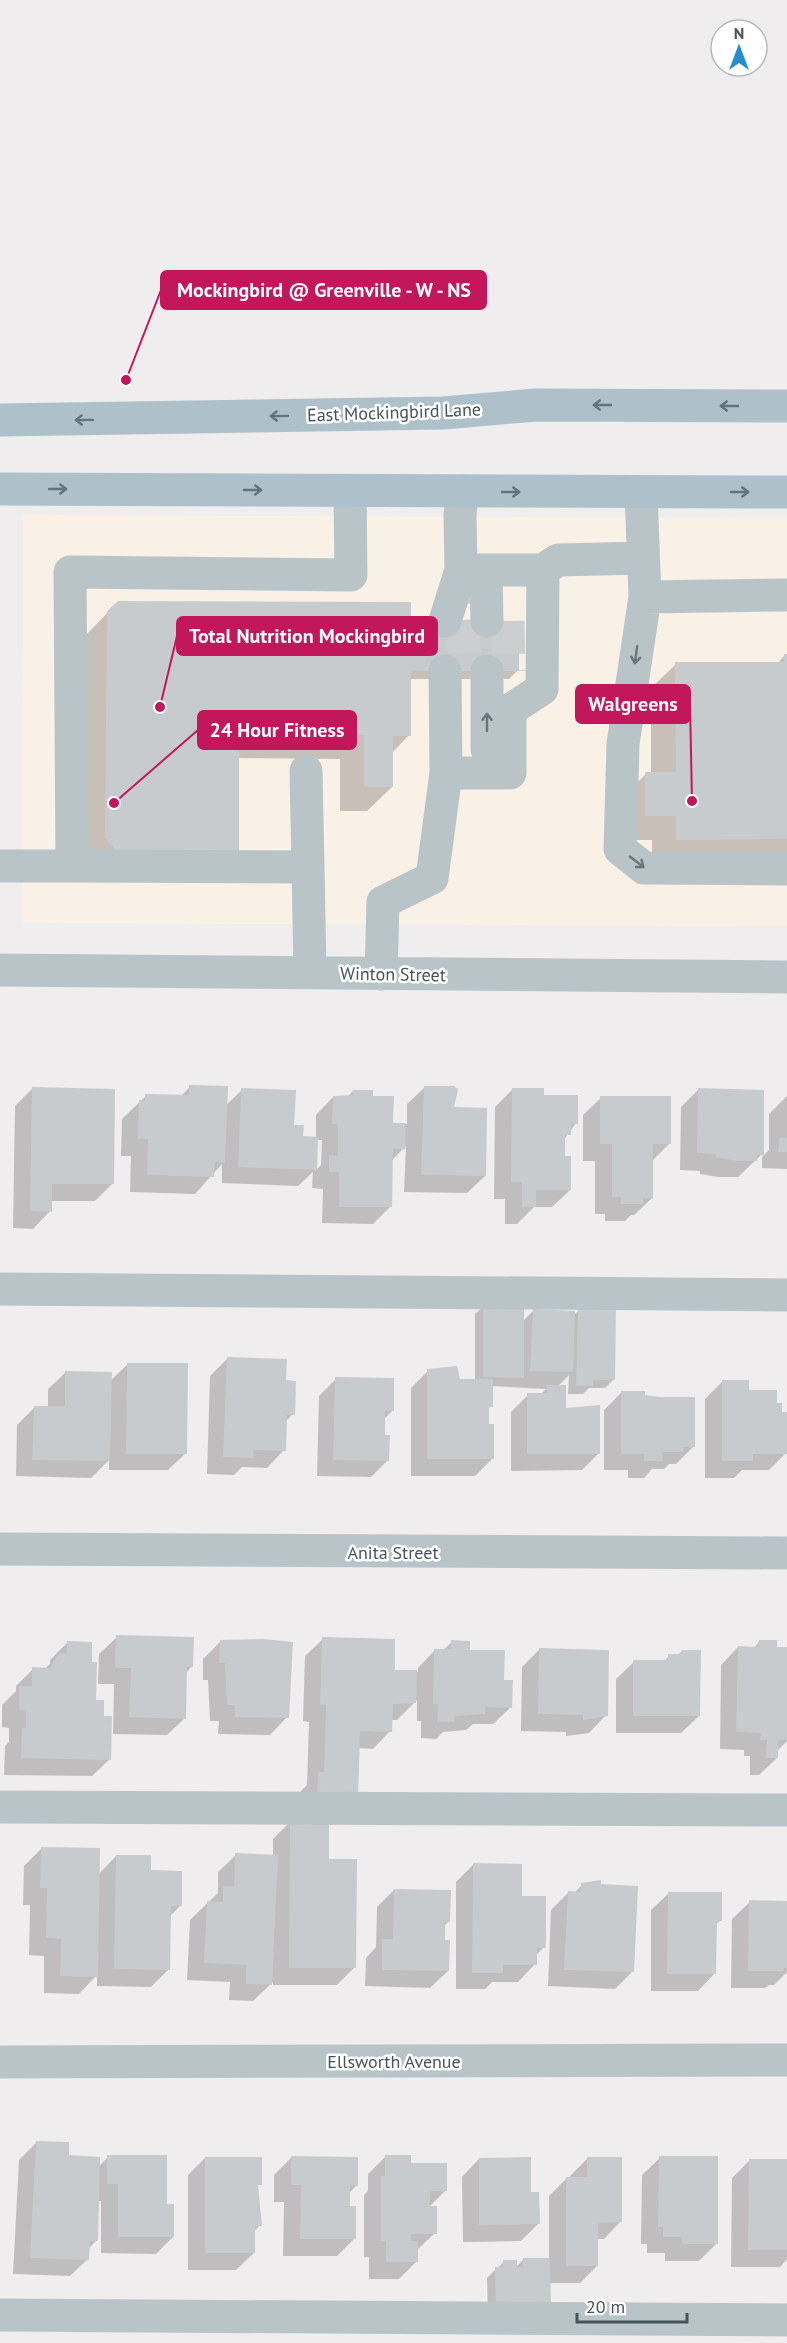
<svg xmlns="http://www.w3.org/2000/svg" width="787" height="2343" font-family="'PT Sans',sans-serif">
<rect width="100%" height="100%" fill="#efeded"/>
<path fill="#faf1e6" d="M23,515L787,518V926L22,923Z"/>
<path fill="#0003" fill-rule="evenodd" d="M118,602L410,622L518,670L509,679H410L409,735L392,753V787L367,811H340V759L238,758L237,851L81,863L84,637Z
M784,656H787V872L652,864V840H621V798L646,774H651V688L676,664H777Z
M190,1087L225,1106L242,1090L293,1126L302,1138H316V1115L333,1097L348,1096L353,1091L372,1097L392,1124H407V1104L425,1087L452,1109L485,1176L467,1193L404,1192L406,1146L391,1161L390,1207L373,1224L322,1223L323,1189L312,1188L313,1172L298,1186L222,1183V1164L195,1194L130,1192L131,1156H121L122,1119L146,1096L180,1097ZM317,1140H322L321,1165L315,1171Z
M32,1089L112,1184L95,1201H51L50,1211L33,1229L13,1228L15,1106Z
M512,1090L542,1096L576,1123L563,1141V1158L570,1190L552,1207H534L517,1224H505V1199H494L495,1107Z
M698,1090L763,1092L762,1157L769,1150V1114L787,1096V1169L762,1168V1154L738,1177H718L700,1174V1171L680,1170L681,1107Z
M601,1098L670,1143L653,1160L652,1198L634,1215H631L625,1221H605V1214H595V1161H583V1115Z
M484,1306L523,1321L533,1311L574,1315L579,1310L613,1380L605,1388H589L583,1394H568L569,1375L557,1387L564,1409L599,1453L582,1470L511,1471V1412L528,1395H540L546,1389L491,1386V1406L487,1410L493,1458L475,1476H411V1388L428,1371L459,1381H475V1314Z
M228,1358L285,1382L293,1414L285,1422L284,1450L267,1468L242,1467L234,1475L207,1474L210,1376Z
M128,1364L186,1453L168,1470H109V1460L91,1478L16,1476L17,1425L35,1407H48V1389L66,1372L110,1381Z
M336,1379L392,1411L384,1419L383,1437L388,1460L371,1477L317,1476L319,1396Z
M722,1382L775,1405L786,1453L769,1470H742L734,1478H705V1399Z
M621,1393L643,1397L693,1447L676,1464H669L664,1469H652L644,1478H628V1470H604V1410Z
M117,1637L192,1666L186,1673L185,1718L167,1735L113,1734L114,1684H98L99,1654Z
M323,1639L393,1671L418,1672V1668L435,1650H443L452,1642L469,1651L502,1682L511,1707L493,1724H473L466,1730L443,1732L436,1739L421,1738V1721H417V1700L397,1720H390V1731L373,1749L358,1748L301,1813V1791L307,1785L309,1722L303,1721L305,1656Z
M220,1642L287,1717L270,1735L218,1734L219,1721H210L208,1680H203V1659Z
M759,1642L775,1648H787V1741L777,1751V1758L759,1775H750V1756H744V1750L720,1749L721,1665L738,1647L754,1648Z
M67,1643L102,1717L110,1759L92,1776L4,1775L5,1746L9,1742V1728L2,1727V1705L16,1691V1686L33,1669H45L50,1664V1660Z
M539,1650L606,1715L589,1733L566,1736V1732L521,1731L522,1667Z
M682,1651L699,1716L681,1733H616V1679L634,1662H663L669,1656H677Z
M290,1822L327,1860L355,1967L337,1985H273V1982L253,2001L229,2000L230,1982L187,1980L190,1920L218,1893V1872L236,1855L273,1857V1839Z
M41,1849L98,1875L116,1856L180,1906L170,1916L168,1970L151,1987L97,1986V1975L79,1994L44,1993V1956L29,1955L30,1905H23L24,1866Z
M473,1865L520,1898L544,1947L535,1956V1964L518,1982H492L485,1989H456V1882Z
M582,1885L633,1971L615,1989L548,1986L551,1910L568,1893H574Z
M394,1890L448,1922L443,1927L448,1971L430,1988L365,1986L366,1958L376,1947L377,1907Z
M669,1893L720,1921L715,1925V1973L698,1991H651V1910Z
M750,1902H787V1972L774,1985H769L765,1988H731L732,1919Z
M37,2142L67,2157L98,2167L108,2157L166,2205L173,2237L156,2254L101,2253V2201H97L96,2241L88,2249V2259L70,2276L13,2274L19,2160Z
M385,2157L409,2164L446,2190L428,2208L435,2233L417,2250V2261L399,2279H369V2257H364V2195L368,2191V2174Z
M205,2158L260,2184L256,2188L260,2225L254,2232V2253L236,2270H188V2175Z
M291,2158L356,2186L349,2193V2207L355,2238L337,2256H283L284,2202H274V2175Z
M660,2158L716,2244L699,2261H665V2253H647V2244H641L642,2175Z
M479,2159L538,2224L521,2241L463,2242L462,2177Z
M587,2159L621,2221L604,2239H597V2266L580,2283H549L488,2316L487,2278L496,2269L504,2262L515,2268L523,2260H549V2196L566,2179H570V2176Z
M749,2161H787V2259L780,2267H731L732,2178Z"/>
<path fill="#c7cbce" d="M118,601L411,602V621H519V671H411V736H393V787H364V735L239,734V851H117L105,838L107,611Z
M784,654H787V839L676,840V816H645V772H676L675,662H784Z
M189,1085L228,1086L225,1163L215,1162L214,1177L147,1175L148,1139H138L139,1100L145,1101V1094L189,1095Z
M424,1086H454L458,1089L454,1107L487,1108L486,1176L421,1175Z
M32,1087L115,1089L114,1184H52V1212L30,1211Z
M241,1088L296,1090L294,1125H304L303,1136L318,1137L317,1170L238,1167Z
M512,1088H544V1095H578V1124H571V1135H565V1156H571V1190H536V1207H522V1182H511Z
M698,1088L764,1090V1155H757V1161H736L716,1157V1154L697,1153Z
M353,1090H373V1096H394L393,1123H406L405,1149H393L392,1207H339V1172H329V1155L338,1156V1124H332L333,1096L353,1095Z
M600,1096H671V1144H653V1198H643V1204H621V1197H612V1144H600Z
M779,1138H787V1152H778Z
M483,1304L524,1305V1378L483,1377Z
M533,1309L575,1311L573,1372L530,1371Z
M578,1309H616L615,1380H593V1386H576Z
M227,1357L287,1359L286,1380L296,1381L295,1415H287L286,1451L254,1450L253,1458L223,1457Z
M127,1363H188L187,1454H126Z
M457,1366L460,1379H493V1407H489V1424H494V1459H427V1369Z
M65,1371L112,1372L110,1461L32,1460L34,1406H65Z
M335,1377L394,1378V1411H385V1435H390L389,1461L333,1460Z
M722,1380H749V1390H777V1403H782V1412H787V1454H753V1461H722Z
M547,1385H566V1408L600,1405V1454H527V1393H547Z
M621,1391H645V1395L660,1397H695V1447H683V1452H662L663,1461H644V1454H621Z
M116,1635L194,1637L193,1667H187L186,1719L129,1717L131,1668H115Z
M322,1637L395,1639V1670H417L416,1703L393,1704L392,1732L360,1731L358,1798L317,1797L318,1772H324L326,1705L320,1704Z
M263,1639L293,1642L289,1718L235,1717V1705H227L225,1663H219L220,1640Z
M451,1640L470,1641V1650H505L504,1680H513L512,1708L485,1707V1714L454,1716V1722H437L438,1704H433L434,1649H451Z
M759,1640H777V1647H787V1740H778V1758H766L767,1740H760L761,1733L736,1732L738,1646L758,1647Z
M67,1641L92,1642V1662H97L96,1700H104V1716H112L111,1760L21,1758L22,1728H26V1711L19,1710V1686H32V1667L50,1668L59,1653H67Z
M539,1648L609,1650L608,1716L583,1720V1715L538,1714Z
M682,1650H701L700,1716H633V1660H668V1654H682Z
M290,1820H329V1859H357L356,1968H289Z
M41,1847L100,1848L98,1977L60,1976L61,1939L46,1938L47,1888H40Z
M235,1853L278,1855L272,1985L246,1984V1965L204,1963L207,1901L223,1902V1886H234Z
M116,1855H151V1870L182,1871V1906H171L170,1970L114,1969Z
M473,1863L522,1864V1896H546V1948H537V1965H503V1973H472Z
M601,1880V1884L638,1886L634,1972L564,1970L568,1891L581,1892V1883Z
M394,1889L451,1890L450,1922H445V1940H450L449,1971L382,1970V1939H393Z
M668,1892H722V1921H717L716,1974H667Z
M749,1900L787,1901V1968H784V1971H748Z
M36,2141L69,2142V2155L100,2157L98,2241H90L89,2260L30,2258Z
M107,2155H167V2204H174V2237H118V2184H107Z
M385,2155H411V2163H447V2191H430V2206H437V2234H411V2241H418V2262H386V2241H381V2176H385Z
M291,2156L358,2157V2186H350V2206H356V2239H300L301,2185H291Z
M659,2156H718V2244H682V2237H663V2227H658Z
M205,2157H262V2185H258L262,2226H255V2253H205Z
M531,2157V2192H539L540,2224L479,2225V2158Z
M587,2157H622V2222L598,2223V2266H566V2177H587Z
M749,2159H787V2250H748Z
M523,2258H550L551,2307L496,2308L495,2267H503V2260H517V2267H523Z"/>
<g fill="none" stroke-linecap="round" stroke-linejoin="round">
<path stroke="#cdcecf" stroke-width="33" stroke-dasharray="33 16" stroke-linecap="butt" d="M461,571L465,671
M508,621L509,671"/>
<path stroke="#b9c4c8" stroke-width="33" d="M641,492L645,597L623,744L620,849L644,868L787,869
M486,570L487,621
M543,570L558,560L643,558
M645,597L787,595
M445,621L461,570
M445,671L446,773
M487,671V749
M306,771L308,867
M0,866H72L70,572L351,575L350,491
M72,866L308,867L310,972
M0,970L787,977
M381,974L383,902L432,878L446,773H510V710L542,689L543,570H461L460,516L462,491
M0,1289L787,1295
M0,1549L787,1553
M0,1807L787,1810
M0,2062L787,2060
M0,2315L787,2320"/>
<path stroke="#aec1ca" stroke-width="33" d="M0,420L443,413L536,405L787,406
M0,489L787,492"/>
</g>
<defs><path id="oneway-shaft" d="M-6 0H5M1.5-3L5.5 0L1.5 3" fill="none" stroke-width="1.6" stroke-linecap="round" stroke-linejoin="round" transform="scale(1.5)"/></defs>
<g stroke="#65747a">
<use href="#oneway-shaft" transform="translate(602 405) rotate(-180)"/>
<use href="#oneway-shaft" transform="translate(729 406) rotate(-180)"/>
<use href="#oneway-shaft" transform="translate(279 416) rotate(179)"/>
<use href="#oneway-shaft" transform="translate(84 420) rotate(179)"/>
<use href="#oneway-shaft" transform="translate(58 489)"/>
<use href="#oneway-shaft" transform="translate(253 490)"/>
<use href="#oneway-shaft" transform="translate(511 492)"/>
<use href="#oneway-shaft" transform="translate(740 492)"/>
</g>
<g stroke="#68757a">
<use href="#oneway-shaft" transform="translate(636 655) rotate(98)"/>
<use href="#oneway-shaft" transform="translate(487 722) rotate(-90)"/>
<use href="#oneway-shaft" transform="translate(637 862) rotate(38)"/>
</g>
<g text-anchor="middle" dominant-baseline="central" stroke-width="5" stroke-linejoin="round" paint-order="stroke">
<g font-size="18" fill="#465358" stroke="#fff">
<text transform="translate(394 412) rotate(-2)">East Mockingbird Lane</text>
<text transform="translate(393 974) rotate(1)">Winton Street</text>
<text x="393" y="1552">Anita Street</text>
<text x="394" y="2061">Ellsworth Avenue</text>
</g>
</g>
<path fill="none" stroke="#c2185b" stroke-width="2" d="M126 380L161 290M160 707L177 636M692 801L690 704M114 803L198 730"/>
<g fill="#c2185b" stroke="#fff" stroke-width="2">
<circle cx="126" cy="380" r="6"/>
<circle cx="160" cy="707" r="6"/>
<circle cx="692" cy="801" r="6"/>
<circle cx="114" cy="803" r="6"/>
</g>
<g fill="#c2185b" stroke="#c2185b" stroke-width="2">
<rect x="161" y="271" width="325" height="38" rx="6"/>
<rect x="177" y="617" width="260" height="38" rx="6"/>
<rect x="576" y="685" width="114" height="38" rx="6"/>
<rect x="198" y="711" width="158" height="38" rx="6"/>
</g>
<g font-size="20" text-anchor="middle" font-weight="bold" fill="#fff">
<text x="324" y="297">Mockingbird @ Greenville - W - NS</text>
<text x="307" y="643">Total Nutrition Mockingbird</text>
<text x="633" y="711">Walgreens</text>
<text x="277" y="737">24 Hour Fitness</text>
</g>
<g transform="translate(739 48)"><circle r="28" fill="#ffffff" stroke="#b5babc" stroke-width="1.5"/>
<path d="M0-4.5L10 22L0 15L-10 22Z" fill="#268ed0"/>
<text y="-9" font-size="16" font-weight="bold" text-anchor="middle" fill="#465358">N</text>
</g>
<path d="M577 2313v9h110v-9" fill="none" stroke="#465358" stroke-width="3"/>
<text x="586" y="2313" font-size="18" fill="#465358" stroke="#ffffff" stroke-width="4.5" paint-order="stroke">20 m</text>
</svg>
